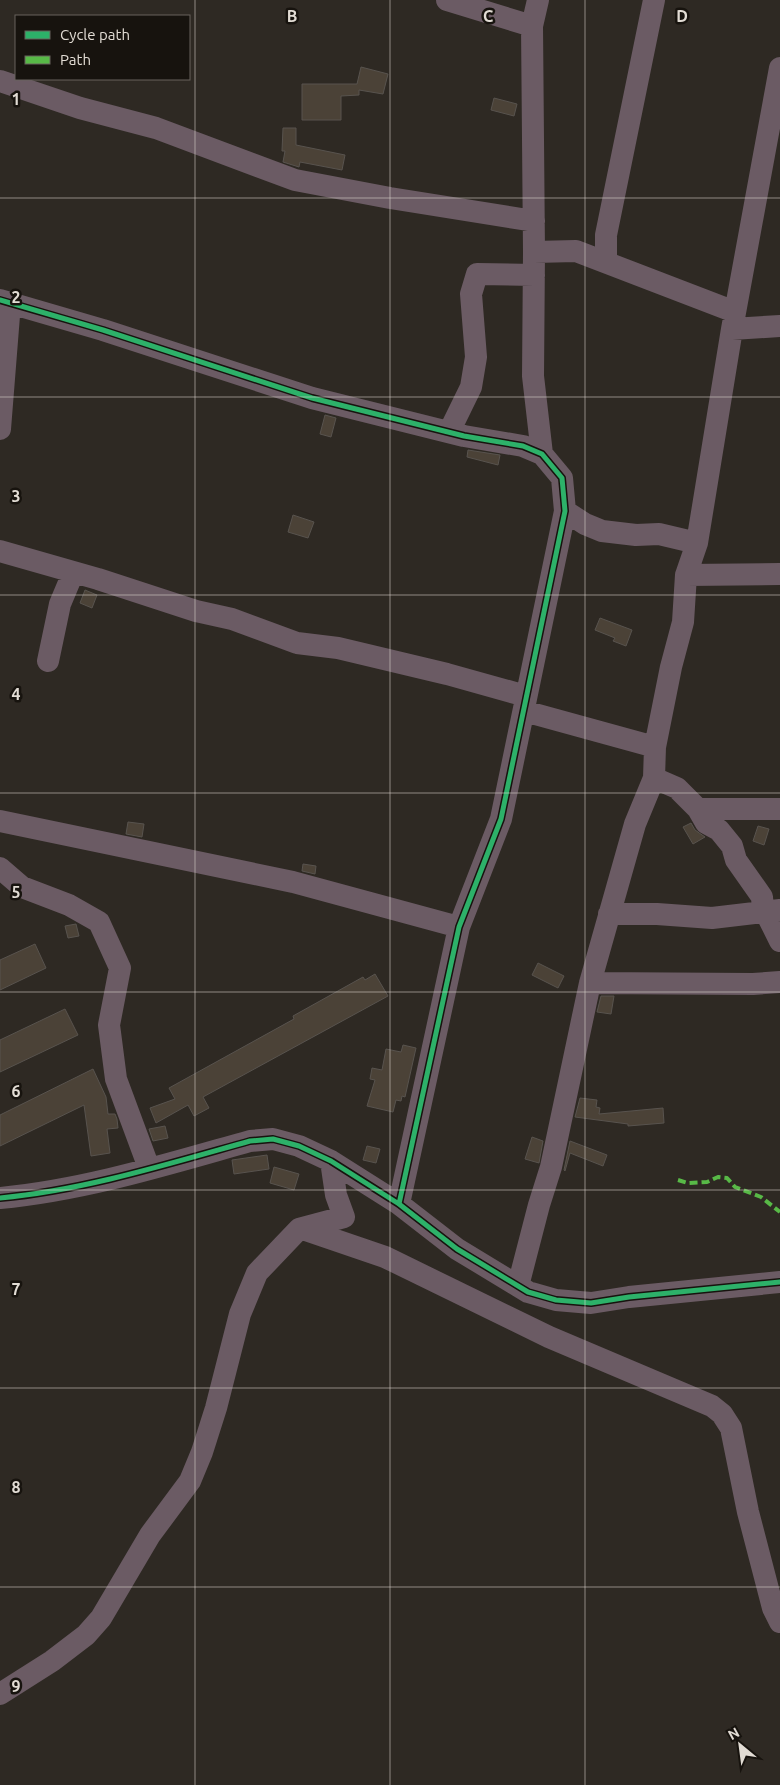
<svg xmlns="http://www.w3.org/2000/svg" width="780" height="1785" font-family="Ubuntu,sans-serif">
<rect width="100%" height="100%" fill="#2e2923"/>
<path fill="#4b4237" stroke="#58534e" d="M361,67L388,74L383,94L359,90V95L341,96V120H302V84H357Z
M494,98L517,104L514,116L491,110Z
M283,128H296V145L345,155L342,170L300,162L299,167L283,162L285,151H282Z
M325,415L336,418L331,437L320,434Z
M468,450L500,455L498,465L467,457Z
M293,515L314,522L308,538L288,532Z
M85,590L97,595L92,608L80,603Z
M600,618L632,630L626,646L613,641L615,638L595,630Z
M128,822L144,824L142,837L126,834Z
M691,823L695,830L705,837L693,844L683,827Z
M758,826L769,829L764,845L753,841Z
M303,864L316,866L315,874L302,871Z
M76,924L79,936L68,938L65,926Z
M35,944L46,968L0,990V960Z
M538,963L564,976L558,988L532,975Z
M375,974L388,996L203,1097L209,1108L194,1116L188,1105L156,1123L150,1108L175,1099L169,1088L294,1019L293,1016L363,977L365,980Z
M601,996H614L611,1014L597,1012Z
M65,1009L78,1035L0,1072V1040Z
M403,1045L416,1048L405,1097L402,1096L401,1101L396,1100L393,1112L367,1106L375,1080L370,1079L372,1068L382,1070L386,1049L401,1052Z
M93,1069L106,1097L108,1114H115L117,1119L118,1128L107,1129L110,1153L91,1156L84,1105L0,1146V1115Z
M580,1098L597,1100L596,1107L600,1108L599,1114L663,1108L664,1123L628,1126V1124L575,1117Z
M165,1126L168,1138L153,1141L149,1129Z
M532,1137L543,1141L539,1163L525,1159Z
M570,1141L607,1155L603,1166L570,1153L565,1171L564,1170Z
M367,1146L380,1149L376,1163L363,1160Z
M267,1155L269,1169L234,1174L232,1160Z
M274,1167L299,1174L294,1190L270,1183Z"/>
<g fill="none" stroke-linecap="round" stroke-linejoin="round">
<path stroke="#6b5b64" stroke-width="22" d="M447,0L532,26
M538,0L532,26L534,252L533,376L542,454
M0,81L80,108L156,128L295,180L390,198L534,221
M534,252L576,251L735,312
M606,262V235L654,0
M0,300L103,330L312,398L464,436L523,446L542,454L562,478L565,511L501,819L459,927L399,1204
M732,329L780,326
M0,429L10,303
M449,432L471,387L476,357L471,294L477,274L534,275
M565,511L585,524L602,531L636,535L659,534L697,543
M0,551L98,579L196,611L232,619L297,643L338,648L447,674L526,696
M686,575L780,574
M48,661L60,604L73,573
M524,711L655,747
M654,778L677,788L698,809H780
M698,809L706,823L719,830L732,846L736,860L762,897L763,911
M0,821L293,882L459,927
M0,868L22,887L69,905L99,922L120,968L109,1025L116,1079L149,1168
M765,911L780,941
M609,914H657L712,918L780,910
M590,983L753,984L780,982
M0,1198C85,1190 168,1164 250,1141L273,1139L299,1146L331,1161L399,1204L457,1249L528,1292L556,1300L591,1303L629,1297L780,1282
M303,1229L385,1257L549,1337L712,1406L722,1414L731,1428L748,1512L773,1608L780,1622
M518,1286L539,1205L551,1167L590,983L635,824L654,778L655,747L671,667L683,622L686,575L697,543L732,329L780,68
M0,1694L52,1661L86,1635L101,1618L150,1535L190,1481L202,1452L216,1408L240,1314L257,1273L299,1229L344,1217L336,1195L331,1161"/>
<path stroke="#58b947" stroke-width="4" stroke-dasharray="8 4" stroke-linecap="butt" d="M678,1180L688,1183L707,1182L718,1177L727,1178L735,1187L761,1197L780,1212"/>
<g stroke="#17130e" stroke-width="8">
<path id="cycleway" d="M0,300L103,330L312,398L464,436L523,446L542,454L562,478L565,511L501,819L459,927L399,1204
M0,1198C85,1190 168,1164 250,1141L273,1139L299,1146L331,1161L399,1204L457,1249L528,1292L556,1300L591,1303L629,1297L780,1282"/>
</g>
<use href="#cycleway" stroke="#2db169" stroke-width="5"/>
</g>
<path fill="none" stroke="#e2dcd4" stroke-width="1" stroke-opacity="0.55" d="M195,0V1785M390,0V1785M585,0V1785M0,198H780M0,397H780M0,595H780M0,793H780M0,992H780M0,1190H780M0,1388H780M0,1587H780"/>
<g font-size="16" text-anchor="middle" font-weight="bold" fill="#e2dcd4" stroke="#17130e" stroke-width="5" stroke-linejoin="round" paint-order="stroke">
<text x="292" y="22">B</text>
<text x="488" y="22">C</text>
<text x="682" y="22">D</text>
<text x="16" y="105">1</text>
<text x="16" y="303">2</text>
<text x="16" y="502">3</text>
<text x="16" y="700">4</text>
<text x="16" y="898">5</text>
<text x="16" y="1097">6</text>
<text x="16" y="1295">7</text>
<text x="16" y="1493">8</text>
<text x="16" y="1692">9</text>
</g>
<rect x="15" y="15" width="175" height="65" fill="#17130e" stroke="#68635d"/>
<rect x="25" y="31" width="25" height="8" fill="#2db169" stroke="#68635d"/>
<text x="60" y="40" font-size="15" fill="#e2dcd4">Cycle path</text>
<rect x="25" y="56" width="25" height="8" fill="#58b947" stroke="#68635d"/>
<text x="60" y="65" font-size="15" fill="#e2dcd4">Path</text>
<g transform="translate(740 1745) rotate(331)" stroke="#17130e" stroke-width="4" paint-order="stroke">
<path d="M0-4L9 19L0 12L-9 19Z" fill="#e2dcd4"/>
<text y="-8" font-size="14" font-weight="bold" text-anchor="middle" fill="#e2dcd4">N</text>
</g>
</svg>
